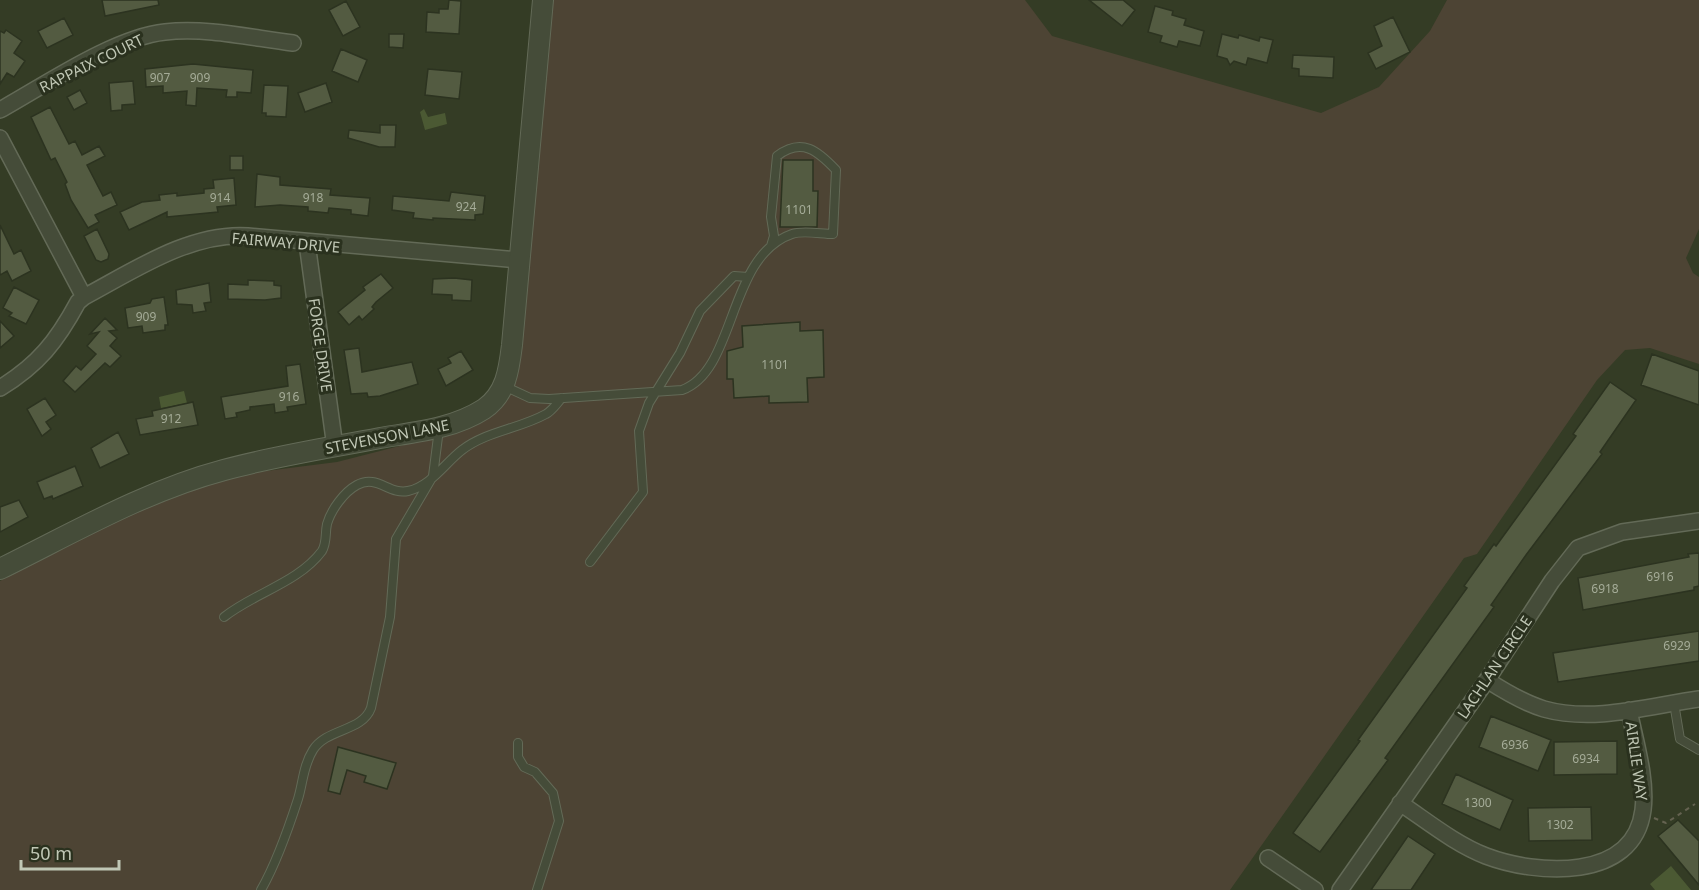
<svg xmlns="http://www.w3.org/2000/svg" width="1699" height="890" font-family="'Noto Sans',sans-serif">
<rect width="100%" height="100%" fill="#343c25"/>
<path fill="#4d4434" d="M551,0H1025L1052,36L1321,113L1379,87L1430,31L1447,0H1699V229L1686,258L1693,273L1699,277V364L1650,348L1625,350L1597,380L1477,554L1464,558L1230,890H0V581L83,535L192,486L258,472L337,462L470,428L495,412L516,380Z"/>
<path fill="#4b5933" d="M424,109L428,117L445,113L447,124L425,130L420,112Z
M184,391L187,403L161,408L159,397Z
M1671,866L1691,890H1655L1650,884Z"/>
<path fill="#535b41" stroke="#2c3320" stroke-width="1.5" d="M102,0H158L159,5L105,16Z
M449,0L461,1L459,34L426,32L427,12L439,13V9H448Z
M1089,0H1123L1135,10L1122,26Z
M346,1L360,27L343,36L329,10Z
M1155,6L1173,11L1172,15L1186,19L1184,25L1204,31L1200,46L1179,41L1177,47L1160,42L1162,36L1148,32Z
M1393,17L1410,52L1376,69L1368,53L1382,46L1374,26Z
M64,18L73,35L47,48L38,31Z
M6,30L22,41L14,53L25,61L14,77L7,73L0,84V31L4,33Z
M389,34H404L403,48L389,47Z
M1222,34L1238,38L1239,35L1259,41L1260,37L1273,40L1267,63L1248,58L1246,65L1234,61L1230,65L1227,59L1217,56Z
M341,49L367,60L358,82L332,71Z
M1293,55L1334,57L1333,78L1299,76V69L1292,68Z
M193,64L253,70L251,93L237,92V97H226L227,90L197,88L196,106L186,105L187,91L163,93V86L146,87L145,69Z
M428,69L462,72L459,99L425,95Z
M133,81L135,104L122,105V110L111,111L109,83Z
M326,83L332,102L305,112L298,93Z
M264,85L288,86L286,117L266,116V113H262Z
M80,90L87,103L74,110L67,97Z
M50,107L69,144L75,141L82,155L99,146L105,156L87,165L103,196L111,192L117,205L95,215L99,222L88,228L71,200L65,184L67,182L55,158L51,160L31,117Z
M380,125H396L395,147H379L348,138L349,130L380,133Z
M230,156H243V170H230Z
M783,160H813V191H818L817,227H780Z
M257,174L280,177V185L331,189L330,195L370,198L368,216L351,214V210L329,208L328,213L308,211V207L280,205L255,207Z
M234,178L236,205L217,207L218,212L167,217V212L129,230L120,212L142,202L160,200L159,195L177,193V196L204,193V189L214,188L213,180Z
M451,192L485,196L483,214L475,215V220L433,218V220L413,218L414,213L392,210L393,196L449,201Z
M0,225L14,254L21,250L31,271L12,281L7,271L0,275Z
M97,229L109,254L108,259L101,262L96,260L84,236Z
M381,274L393,288L376,302L372,307L374,309L362,320L359,316L349,325L338,312L365,290L363,287Z
M454,278L472,280L471,301L452,300V295L432,294L433,279Z
M248,280L274,281V285L281,286V298L265,300L228,299V284L248,285Z
M209,283L211,302L204,303L206,311L193,313L192,305L177,304L176,290Z
M14,287L39,300L26,324L9,316L12,313L3,308Z
M164,297L168,325H165V330L143,333L142,326L128,328L125,308L150,303L152,299Z
M105,318L117,330L109,331L117,338L110,346L121,356L110,367L105,363L75,392L63,381L76,366L81,370L96,354L87,346L99,332L90,334Z
M0,321L14,336L0,348Z
M800,322V331L823,330L824,377L807,378L808,402L769,403V396L734,398L733,379H727V351L743,347L742,326Z
M359,348L362,372L412,362L418,384L380,396L368,397L367,393L351,394L344,350Z
M461,351L473,370L446,386L438,369L451,363L448,358Z
M1652,354L1699,371V405L1641,385Z
M300,364L306,404L287,407L288,411L275,413L274,404L250,407V410L236,413L237,417L225,419L221,397L288,386L286,366Z
M1610,382L1636,400L1600,452L1602,454L1526,555L1491,605L1494,607L1385,758L1388,760L1320,852L1293,833L1360,741L1358,740L1467,588L1464,586L1494,544L1496,546L1576,436L1573,434Z
M45,398L56,415L46,422L51,429L42,436L27,409Z
M193,402L198,425L140,435L136,419L153,416L152,411Z
M118,432L129,454L100,468L91,448Z
M75,466L83,486L53,499L52,496L44,499L37,482Z
M19,500L28,517L0,532V507Z
M1699,553V586L1694,587V590L1583,610L1578,578L1689,557L1688,554Z
M1699,631V661L1558,682L1553,653Z
M1491,716L1551,740L1538,771L1479,747Z
M1617,741V774L1554,775V742Z
M338,747L396,763L387,789L364,782L366,776L347,770L340,794L328,791Z
M1456,774L1513,800L1500,830L1442,804Z
M1591,807L1592,840L1529,841L1528,808Z
M1678,820L1699,841V885L1658,836Z
M1408,836L1435,854L1411,890H1371Z"/>
<g fill="none" stroke-linecap="round" stroke-linejoin="round">
<g stroke="#636a57" stroke-width="10">
<path id="service" d="M504,386L530,398L549,399L682,390C737,370 727,256 792,234C803,230 821,234 833,234L836,170C818,151 802,137 777,156L771,217L774,236L771,246
M590,562L643,492L639,431L649,403L680,353L700,311L734,276L748,277
M224,617C254,593 298,583 322,551C327,543 325,533 327,524C331,510 344,492 357,485C377,474 389,495 408,491C431,486 445,463 462,450C487,431 519,429 546,414C552,411 557,403 562,398
M1674,703L1680,739L1699,750
M518,743V757L524,767L535,772L553,793L559,821L537,890
M261,890C277,862 288,830 298,799C303,783 303,766 313,750C327,728 362,732 371,708L390,617L396,539L433,476L439,429"/>
</g>
<g stroke="#636a57" stroke-width="18">
<path id="minor" d="M0,110C45,85 115,37 165,32C206,27 252,38 293,43
M0,138L84,297
M307,243L335,447
M0,388C38,365 57,341 78,302L84,297C133,271 190,232 248,236L519,260
M1487,680C1504,691 1524,703 1544,709C1594,723 1649,706 1699,699
M1400,803C1427,821 1455,844 1486,856C1536,875 1634,882 1643,810C1647,778 1635,741 1629,710
M1268,858L1315,890
M1340,890L1487,680L1552,581L1578,548L1622,532L1699,521"/>
</g>
<g stroke="#636a57" stroke-width="22">
<path id="tertiary" d="M0,569C73,533 145,491 224,470C275,456 328,448 380,438C415,432 453,429 484,409C506,394 509,370 512,345L543,0"/>
</g>
<path stroke="#646250" stroke-width="2" stroke-dasharray="4.5 4.5" stroke-linecap="butt" d="M1654,818L1666,823L1695,804"/>
<use href="#service" stroke="#454c39" stroke-width="8"/>
<use href="#minor" stroke="#454c39" stroke-width="15"/>
<use href="#tertiary" stroke="#454c39" stroke-width="20"/>
</g>
<g text-anchor="middle" dominant-baseline="central" stroke-width="6" stroke-linejoin="round" paint-order="stroke">
<g font-size="12" fill="#a5ac98">
<text x="160" y="77">907</text>
<text x="200" y="77">909</text>
<text x="220" y="197">914</text>
<text x="313" y="197">918</text>
<text x="466" y="206">924</text>
<text x="799" y="209">1101</text>
<text x="146" y="316">909</text>
<text x="775" y="364">1101</text>
<text x="289" y="396">916</text>
<text x="171" y="418">912</text>
<text x="1660" y="576">6916</text>
<text x="1605" y="588">6918</text>
<text x="1677" y="645">6929</text>
<text x="1515" y="744">6936</text>
<text x="1586" y="758">6934</text>
<text x="1478" y="802">1300</text>
<text x="1560" y="824">1302</text>
</g>
<g font-size="15" fill="#c0c7b5" stroke="#2a311e">
<text transform="translate(91 63) rotate(-26)">RAPPAIX COURT</text>
<text transform="translate(286 242) rotate(5)">FAIRWAY DRIVE</text>
<text transform="translate(321 345) rotate(82)">FORGE DRIVE</text>
<text transform="translate(387 436) rotate(-11)">STEVENSON LANE</text>
<text transform="translate(1494 667) rotate(-56)">LACHLAN CIRCLE</text>
<text transform="translate(1637 761) rotate(82)">AIRLIE WAY</text>
</g>
</g>
<path d="M21 860v9h98v-9" fill="none" stroke="#c0c7b5" stroke-width="3"/>
<text x="30" y="860" font-size="18" fill="#c0c7b5" stroke="#2a311e" stroke-width="4.5" paint-order="stroke">50 m</text>
</svg>
